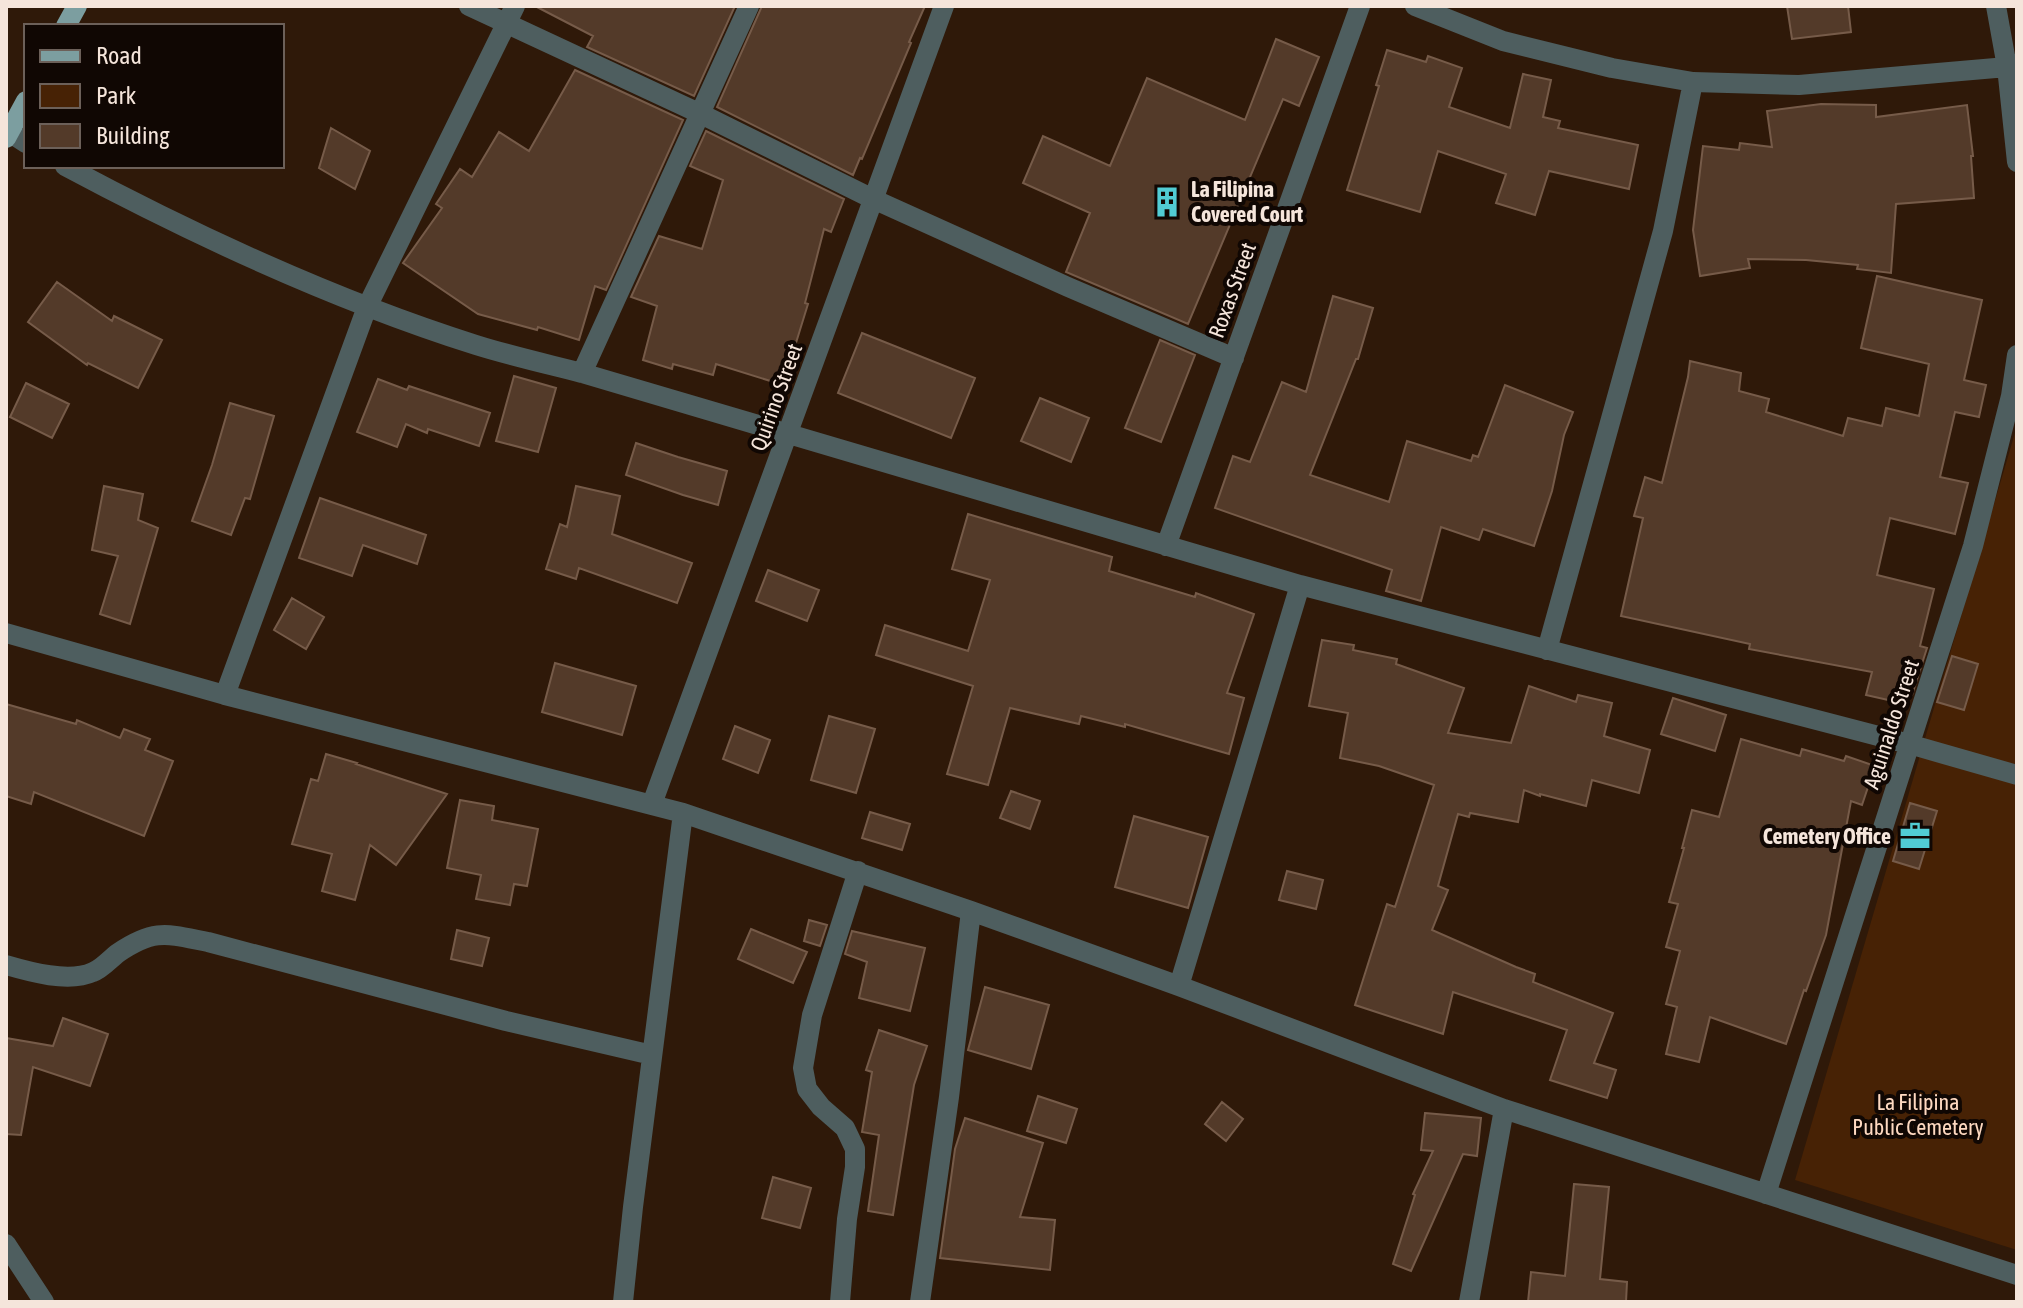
<svg xmlns="http://www.w3.org/2000/svg" width="2023" height="1308" font-family="'Asap Condensed',sans-serif">
<rect width="100%" height="100%" fill="#2f1909"/>
<path fill="#472205" d="M2017,426V1250L1795,1180Z"/>
<path fill="#533a29" stroke="#765b49" stroke-width="2" d="M535,6H735L694,96L587,47L593,36Z
M762,6H925L909,42L911,43L862,159L860,158L853,175L717,107Z
M1787,6H1848L1851,32L1792,39Z
M1276,39L1319,57L1299,106L1283,99L1188,324L1066,272L1090,213L1023,183L1043,136L1110,166L1147,78L1245,120Z
M1387,50L1426,62L1428,56L1462,68L1449,107L1510,128L1523,74L1551,80L1543,117L1560,121L1558,128L1638,145L1629,189L1549,171L1535,215L1496,203L1506,174L1438,151L1420,212L1347,190L1379,86L1376,85Z
M575,70L683,120L606,290L595,286L579,340L538,327L537,330L478,314L403,263L442,208L436,204L460,169L472,177L499,132L529,151Z
M1821,104L1876,105V117L1967,105L1973,156H1971L1974,198L1896,204L1891,273L1857,269L1858,265L1806,260L1748,259L1750,268L1700,276L1693,230L1703,146L1739,150L1740,143L1772,147L1767,111Z
M331,128L370,151L355,189L319,168Z
M706,131L844,199L831,232L824,229L805,303L808,304L783,385L716,364L713,375L673,364L672,369L643,360L657,306L631,297L659,236L702,249L723,180L690,166Z
M1877,276L1982,300L1964,380L1986,385L1979,417L1955,412L1940,477L1968,483L1955,534L1890,518L1877,575L1934,589L1920,646L1927,648L1912,695L1908,694L1906,704L1866,695L1872,672L1749,649L1750,644L1621,616L1643,518L1634,516L1645,477L1662,483L1688,377L1690,361L1741,373L1739,391L1769,399L1766,412L1843,436L1848,418L1882,426L1886,408L1919,416L1929,364L1861,348Z
M57,282L112,321L114,316L162,340L138,388L88,363L87,365L28,322Z
M1333,296L1373,308L1358,359H1356L1310,475L1389,502L1407,441L1471,461L1473,455L1478,457L1505,385L1573,412L1564,435L1552,491L1534,546L1483,529L1479,540L1441,527L1421,601L1386,591L1392,570L1215,508L1233,456L1250,462L1282,382L1306,392Z
M862,333L975,378L951,438L838,393Z
M1160,340L1195,355L1161,442L1125,428Z
M514,376L556,388L538,452L496,441Z
M378,379L407,390L409,386L490,413L479,446L428,429L427,433L406,424L397,447L357,432Z
M26,383L69,404L52,438L10,417Z
M1040,398L1089,418L1071,462L1021,441Z
M230,403L274,416L250,499L245,498L231,535L192,521L212,465Z
M636,443L678,457L727,471L718,505L683,495L626,475Z
M104,486L143,494L138,520L158,528L130,624L100,614L118,556L92,550Z
M576,486L620,496L612,534L692,563L677,603L579,568L576,579L546,569L560,524L567,527Z
M320,498L426,535L417,564L363,545L352,576L299,558Z
M968,514L1112,557L1109,571L1195,597L1196,593L1254,614L1227,693L1244,698L1229,754L1125,724V727L1081,716L1079,724L1010,708L988,785L947,774L973,686L876,655L885,625L968,651L990,580L952,569Z
M768,570L819,590L807,621L756,601Z
M292,598L324,617L306,649L274,630Z
M1322,640L1354,645L1353,650L1397,659L1396,664L1464,688L1448,733L1511,743L1529,686L1576,702L1578,695L1612,703L1604,736L1650,750L1639,793L1592,780L1586,806L1540,794V796L1524,790L1518,822L1470,813L1469,817L1458,814L1438,886L1448,890L1432,930L1516,967L1535,974L1533,982L1613,1013L1594,1063L1616,1070L1607,1098L1550,1080L1567,1030L1453,992L1443,1034L1355,1005L1387,904L1395,907L1434,785L1379,766L1340,758L1348,713L1309,706Z
M1952,656L1978,664L1964,710L1937,702Z
M555,663L636,686L622,735L542,712Z
M1673,698L1726,715L1715,751L1661,734Z
M6,704L76,724L77,720L120,738L124,729L150,739L145,750L173,761L144,836L34,792L31,804L6,796Z
M829,716L875,729L856,793L811,780Z
M735,726L770,740L758,773L723,759Z
M1741,739L1800,756L1802,749L1844,761L1846,756L1875,766L1862,805L1851,801L1826,935L1806,991L1804,990L1786,1044L1710,1017L1699,1062L1666,1054L1677,1007L1666,1004L1680,951L1666,947L1678,904L1669,902L1684,848H1682L1692,810L1719,817Z
M326,754L357,763L356,764L447,794L396,865L370,845L355,900L322,891L332,854L292,844L311,779L318,781Z
M1011,791L1040,801L1030,829L1000,818Z
M460,800L494,806L492,820L538,829L527,886L514,884L510,905L476,899L481,875L447,868Z
M1910,803L1937,811L1919,869L1893,861Z
M870,812L910,824L902,850L862,838Z
M1134,816L1208,837L1188,908L1115,887Z
M1287,871L1323,880L1316,909L1279,900Z
M809,920L827,925L820,946L804,941Z
M751,929L807,952L793,983L738,959Z
M457,930L489,938L482,966L451,959Z
M852,931L925,948L910,1011L859,998L867,962L845,954Z
M985,987L1049,1005L1031,1069L968,1050Z
M63,1018L108,1034L90,1086L33,1067L21,1135L6,1134V1038L53,1046Z
M879,1030L927,1046L914,1085L893,1215L868,1211L879,1135L862,1132L872,1072L866,1070Z
M1038,1096L1077,1109L1066,1143L1027,1131Z
M1222,1102L1243,1119L1226,1141L1205,1124Z
M1425,1113L1481,1118L1477,1156L1463,1154L1411,1271L1393,1264L1415,1195L1413,1194L1433,1151L1421,1150Z
M965,1118L1043,1143L1020,1217L1055,1220L1050,1270L940,1258L955,1149Z
M773,1177L811,1188L800,1228L762,1218Z
M1574,1184L1609,1187L1600,1279L1627,1282L1626,1302H1528L1531,1272L1565,1276Z"/>
<g fill="none" stroke-linecap="round" stroke-linejoin="round">
<path stroke="#4e5e5f" stroke-width="20" d="M469,6L701,114L873,199L1068,287L1234,358
M1415,6L1503,41L1612,68L1693,82L1799,85L2007,67L2017,64
M1996,6L2007,67L2017,162
M6,130L26,143
M65,166C196,236 334,300 476,345C511,356 547,364 582,373L1300,585L1909,744L2017,775
M582,373L749,6
M1166,546L1360,6
M6,633L225,695L683,813L971,911L1179,986L1504,1109L2017,1275
M1547,650L1663,231L1693,82
M225,695L367,307L515,6
M652,804L944,6
M6,965C30,972 69,983 93,972C102,969 110,959 118,953C155,928 167,934 208,942L506,1021L652,1055
M1179,986L1300,585
M1766,1194L1973,546L2011,396L2017,355
M6,1244L44,1302
M623,1302L633,1207L683,813
M840,1302L847,1219L855,1167V1149L845,1128L821,1107L807,1089L803,1068L812,1015L858,871
M920,1302L949,1097L971,911
M1469,1302L1504,1109"/>
<path stroke="#7c9ea0" stroke-width="20" d="M66,26L77,6
M6,138L26,101"/>
</g>
<defs>
<g id="building-bare" transform="scale(2.4)"><path d="M-4-6H4V6H1V3H-1V6H-4ZM-2.5-4.3h1.7v1.8h-1.7ZM.8-4.3h1.7v1.8H.8ZM-2.5-1h1.7V.8h-1.7ZM.8-1h1.7V.8H.8Z" fill="#51ccd4" stroke="#100703" stroke-width="2.5" paint-order="stroke"/></g>
<g id="office-bare" transform="scale(2.4)"><path d="M-6-3h4V-5.5h4V-3h4V5H-6ZM-1-4.5V-3h2v-1.5ZM-6 0V1H6V0Z" fill="#51ccd4" stroke="#100703" stroke-width="2.5" paint-order="stroke"/></g>
</defs>
<g fill-rule="evenodd">
<use href="#building-bare" x="1167" y="202"/>
<use href="#office-bare" x="1915" y="836"/>
</g>
<g text-anchor="middle" dominant-baseline="central" stroke-width="8" stroke-linejoin="round" paint-order="stroke">
<g font-size="22" font-weight="bold" fill="#f5e5db" stroke="#100703" text-anchor="start">
<text x="1191" y="189">La Filipina<tspan x="1191" dy="25">Covered Court</tspan></text>
<text x="1891" y="836" text-anchor="end">Cemetery Office</text>
</g>
<g font-size="22" fill="#f5e5db" stroke="#100703">
<text transform="translate(1232 290) rotate(-70)">Roxas Street</text>
<text transform="translate(776 397) rotate(-70)">Quirino Street</text>
<text transform="translate(1891 724) rotate(-72)">Aguinaldo Street</text>
</g>
<g font-size="22" fill="#fed9c1" stroke="#100703">
<text x="1918" y="1102">La Filipina<tspan x="1918" dy="25">Public Cemetery</tspan></text>
</g>
</g>
<rect width="2023" height="1308" fill="none" stroke="#f5e5db" stroke-width="16"/>
<rect x="24" y="24" width="260" height="144" fill="#100703" stroke="#6c6059" stroke-width="2"/>
<rect x="40" y="50" width="40" height="12" fill="#7c9ea0" stroke="#6c6059" stroke-width="2"/>
<text x="96" y="64" font-size="24" fill="#f5e5db">Road</text>
<rect x="40" y="84" width="40" height="24" fill="#472205" stroke="#6c6059" stroke-width="2"/>
<text x="96" y="104" font-size="24" fill="#f5e5db">Park</text>
<rect x="40" y="124" width="40" height="24" fill="#533a29" stroke="#6c6059" stroke-width="2"/>
<text x="96" y="144" font-size="24" fill="#f5e5db">Building</text>
</svg>
